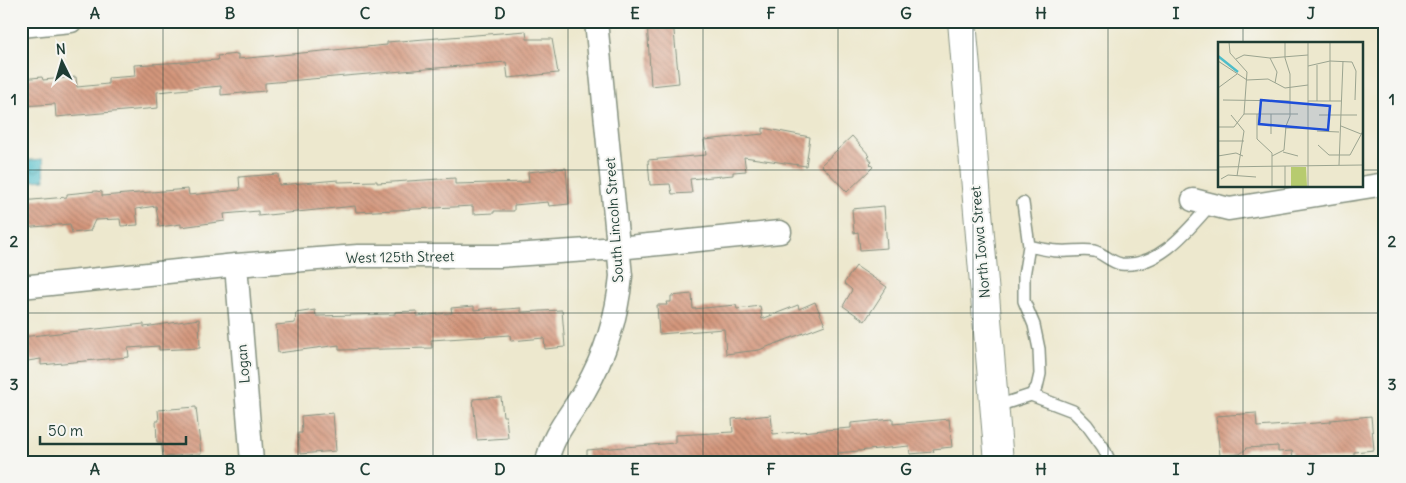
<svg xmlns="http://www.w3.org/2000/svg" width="1406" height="483" font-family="Delius,sans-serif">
<defs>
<pattern id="water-waves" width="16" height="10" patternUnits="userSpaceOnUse" patternTransform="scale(1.25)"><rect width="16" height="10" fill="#4fbdc9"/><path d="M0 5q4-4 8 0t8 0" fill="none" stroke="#419ba4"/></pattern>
<pattern id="building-back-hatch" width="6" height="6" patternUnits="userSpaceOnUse" patternTransform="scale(1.25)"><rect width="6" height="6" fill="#d4967b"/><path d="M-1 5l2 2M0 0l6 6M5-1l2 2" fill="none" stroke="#ab7c66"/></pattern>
</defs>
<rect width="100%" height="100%" fill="#f6f6f2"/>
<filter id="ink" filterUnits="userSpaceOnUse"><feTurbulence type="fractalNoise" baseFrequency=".02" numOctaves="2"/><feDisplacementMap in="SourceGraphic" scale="10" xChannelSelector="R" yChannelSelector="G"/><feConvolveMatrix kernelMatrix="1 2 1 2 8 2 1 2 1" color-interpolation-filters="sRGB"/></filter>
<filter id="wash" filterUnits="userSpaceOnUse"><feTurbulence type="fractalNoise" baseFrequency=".0096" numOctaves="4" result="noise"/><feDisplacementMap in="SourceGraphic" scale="20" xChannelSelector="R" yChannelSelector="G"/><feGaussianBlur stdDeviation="1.12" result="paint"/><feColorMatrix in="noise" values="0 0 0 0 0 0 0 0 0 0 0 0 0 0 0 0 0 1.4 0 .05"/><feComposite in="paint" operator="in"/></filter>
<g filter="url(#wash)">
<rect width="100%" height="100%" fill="#ede8ce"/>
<path fill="url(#water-waves)" stroke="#377d7e" d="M43,159L45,180L21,182V161Z"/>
<g id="blocks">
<path fill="url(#building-back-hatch)" d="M647,21H673L679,83L651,86Z
M526,31L527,39H552L558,73L508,78L506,62L265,83V91L221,95V86L157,92L158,108L56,117L55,104L21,106V79L42,77L43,80L76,77L77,87L108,84V78L135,76L134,65L218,60L217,56L238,54V59L387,45V42Z
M763,128L810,137L806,166L744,157L746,171L733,172V175L690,179L692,193L672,194L670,184L650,185L648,160L706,155L704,140L763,134Z
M852,136L870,156L868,157L872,162L870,164L873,167L847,192L821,165Z
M566,168L569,204L549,206L548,202L514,205V211H494V213L473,214V206L356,212L355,206L258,216V211L224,214L225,221L181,227V224L159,227L156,206L136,209L138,225L121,226L120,219L95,220L90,231L72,233L70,224L21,228V201L67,197V194L96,191L102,192V196L188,189L189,195L240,190L239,177L278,174L279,185L338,180V182L377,181V183L455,178V184L529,182L528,172Z
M884,206L887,248L860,250L858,232L854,233L852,209Z
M856,266L887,287L865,321L843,306L852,290L844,283Z
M692,294L693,309L736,305L737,309L760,306L762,319L798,305L799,309L815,302L825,325L759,350L726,354L724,329L659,334L657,305H667L666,302H671V296Z
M474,306V310L493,308V310L521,308V312L562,310L565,347L545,349L544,338L511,341L510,335L431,340L432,348L339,350V345L278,353L276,325L295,323L296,313L315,310L316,316L356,315L395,314V312L417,311V316L452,313L451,308Z
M199,319L200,348L159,350V346L128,348L129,357L41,365V359L21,362V337L144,324V327Z
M501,397L503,416H506L508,438L477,440L473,399Z
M196,407L201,454L163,457L161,442H157L156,421H159L158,410Z
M333,413L336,451L300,454L298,433H302L301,416Z
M1256,413L1257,427L1331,422V420L1371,416L1374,450L1354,452V458L1293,460L1292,451L1278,452V446L1247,448L1240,454L1220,456L1216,416Z
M771,415L773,434L851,428V423L893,419V424L949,419L952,447L933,449L934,452L910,454L909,446L838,453L839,457L819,458V462H796V459L775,462H760V460L736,462H587V450L675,443V435L733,432L732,419Z"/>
</g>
</g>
<g filter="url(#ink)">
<use href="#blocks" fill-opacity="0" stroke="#869281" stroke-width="1"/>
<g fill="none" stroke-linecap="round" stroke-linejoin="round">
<g stroke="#869281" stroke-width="14">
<path id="service" d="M1029,246C1038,248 1049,251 1059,251C1071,252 1082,249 1094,251C1103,253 1110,262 1121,264C1159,268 1189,229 1211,204
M1031,395L1073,411L1087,425L1103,447L1110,462
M994,407L1031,395L1037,387L1040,374L1039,349L1034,325L1024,301V276L1029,246L1023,203"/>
</g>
<g stroke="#869281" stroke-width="25">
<path id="minor" d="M21,26L71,21
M1193,200L1229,209L1385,184
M236,265L252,462
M21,287L236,265L358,256H499L618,248L780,232
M547,462C552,434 572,414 585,390C606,354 617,318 621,276L596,21"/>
</g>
<g stroke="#869281" stroke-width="30">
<path id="tertiary" d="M962,21L999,462"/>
</g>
<use href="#service" stroke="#fff" stroke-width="11"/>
<use href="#minor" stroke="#fff" stroke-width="22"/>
<use href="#tertiary" stroke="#fff" stroke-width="28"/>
</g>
</g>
<path fill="none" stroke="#1f3d34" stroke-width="1" stroke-opacity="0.55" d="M163,21V462M298,21V462M433,21V462M568,21V462M703,21V462M838,21V462M973,21V462M1108,21V462M1243,21V44M21,170H1220M1362,170H1385M1243,186V462M21,313H1385"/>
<g text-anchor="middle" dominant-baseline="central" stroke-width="4" stroke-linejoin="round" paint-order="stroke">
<g font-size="14" fill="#1f3d34" stroke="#f6f6f2">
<text transform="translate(614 220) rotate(-94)">South Lincoln Street</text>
<text transform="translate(980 242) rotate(-95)">North Iowa Street</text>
<text transform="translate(400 257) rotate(-1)">West 125th Street</text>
<text transform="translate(243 364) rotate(-95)">Logan</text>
</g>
</g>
<g transform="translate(1218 42)">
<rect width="145" height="145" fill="#ede8ce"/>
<path d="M73,125H88L89,145H73Z" fill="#b7cb6f"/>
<path fill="none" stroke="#4fbdc9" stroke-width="2.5" d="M0,14L20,30"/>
<path fill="none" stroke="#9ba490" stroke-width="1" d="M52,16L59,30L57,41M18,17L26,13L52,16L90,13M0,19L29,38L50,37L67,46L90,43M99,23V59M90,24L112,19L134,20L138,29L137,58M0,46L19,32M5,58L72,59M90,59H123M112,59V0M26,72H80M39,72V97L54,111V145M13,73L26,89L19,134M101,73H139M123,84L143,92M0,85H16L26,72L29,30L12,11L11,0M67,86H90M99,89L121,90M53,92V72M0,99H26M100,103L111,113H132L145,89M65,110L80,114M0,114L18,111L25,114M54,114L66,108L68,84L72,74V32L67,16V0M121,123L125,19M0,125L145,123M3,137L10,133L38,135M67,145V124M90,145V0"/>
<path fill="#1d4ed8" fill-opacity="0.15" stroke="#1d4ed8" stroke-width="2.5" d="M43,58L112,64L110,88L41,82Z"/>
<rect width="145" height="145" fill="none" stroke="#1f3d34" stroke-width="2.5"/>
</g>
<rect width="1406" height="483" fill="none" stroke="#f6f6f2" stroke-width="55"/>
<g transform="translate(62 62) rotate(355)" stroke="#f6f6f2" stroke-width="4" paint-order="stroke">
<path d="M0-4L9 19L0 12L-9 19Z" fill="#1f3d34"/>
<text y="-8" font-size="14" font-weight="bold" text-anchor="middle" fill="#1f3d34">N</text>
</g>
<path d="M40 436v8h146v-8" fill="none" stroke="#1f3d34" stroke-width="2.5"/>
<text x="48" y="436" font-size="15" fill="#1f3d34" stroke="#f6f6f2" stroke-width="4" paint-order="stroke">50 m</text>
<rect x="28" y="28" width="1350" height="428" fill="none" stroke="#1f3d34" stroke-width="2"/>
<g font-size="16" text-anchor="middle" font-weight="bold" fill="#1f3d34">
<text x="95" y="19">A</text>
<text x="230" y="19">B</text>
<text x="365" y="19">C</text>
<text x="500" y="19">D</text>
<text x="635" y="19">E</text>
<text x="771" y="19">F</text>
<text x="906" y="19">G</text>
<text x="1041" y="19">H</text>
<text x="1176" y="19">I</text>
<text x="1311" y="19">J</text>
<text x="14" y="105">1</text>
<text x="1392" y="105">1</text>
<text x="14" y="247">2</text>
<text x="1392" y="247">2</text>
<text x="14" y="390">3</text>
<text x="1392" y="390">3</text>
<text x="95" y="475">A</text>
<text x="230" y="475">B</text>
<text x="365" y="475">C</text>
<text x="500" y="475">D</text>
<text x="635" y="475">E</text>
<text x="771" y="475">F</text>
<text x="906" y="475">G</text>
<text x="1041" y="475">H</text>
<text x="1176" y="475">I</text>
<text x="1311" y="475">J</text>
</g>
</svg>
